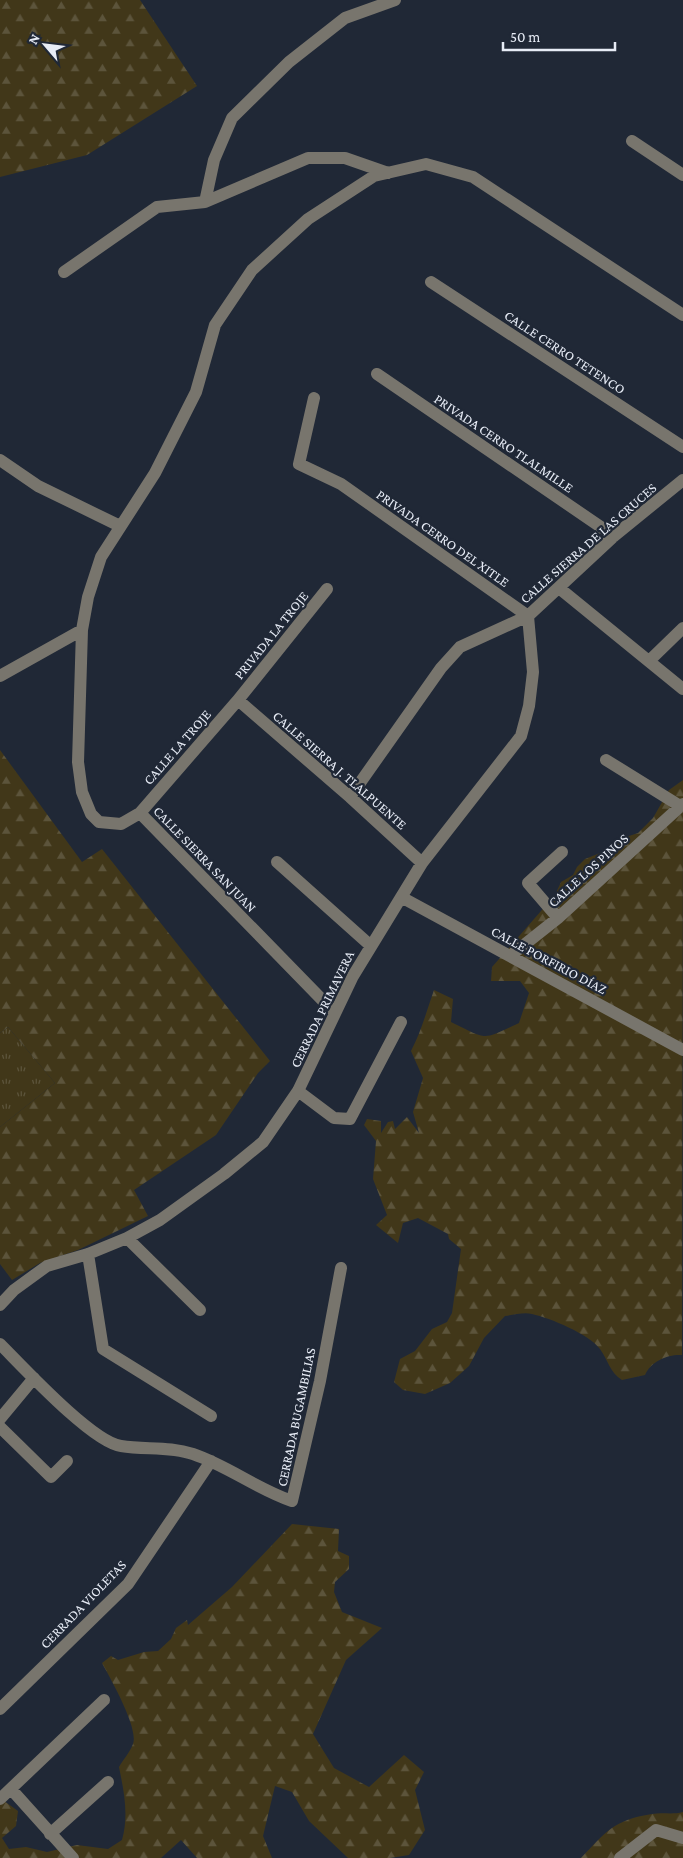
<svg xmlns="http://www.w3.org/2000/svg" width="683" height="1858" font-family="'Crimson Pro',serif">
<defs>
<pattern id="grass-tufts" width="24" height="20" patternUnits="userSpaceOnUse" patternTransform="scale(1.25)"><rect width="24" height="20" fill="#413719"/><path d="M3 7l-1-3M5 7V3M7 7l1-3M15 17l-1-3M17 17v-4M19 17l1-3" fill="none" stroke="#5c543b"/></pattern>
<pattern id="forest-firs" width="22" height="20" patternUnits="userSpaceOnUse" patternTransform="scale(1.25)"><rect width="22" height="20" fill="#413719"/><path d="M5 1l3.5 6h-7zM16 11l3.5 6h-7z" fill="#5c543b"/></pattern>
</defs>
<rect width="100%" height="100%" fill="#202836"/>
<path fill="url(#grass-tufts)" d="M8,1027L55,1083L0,1127V1033Z"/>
<path fill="url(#forest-firs)" d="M0,0H140L197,86L87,155L0,177Z
M0,750L82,862L102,849L270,1061L258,1073L216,1135L134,1190L148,1216L78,1250L40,1263L12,1280L0,1264V1127L55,1083L8,1027L0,1033Z
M683,780L682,1355C668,1354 651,1361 645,1375L622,1380C610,1373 608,1360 600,1349C589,1334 550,1318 532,1314C524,1312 513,1315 505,1316L484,1338L469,1366L450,1383L425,1394L403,1390L394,1382L400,1359L415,1351L432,1329L447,1322L452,1313L461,1249L449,1239L448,1234L418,1218L403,1223L398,1243L376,1225L387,1215L373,1179L376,1141L364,1125L367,1119L381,1121V1133L388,1122L393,1121L395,1129L407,1117L419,1133L413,1112L423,1078L411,1051C421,1032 427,1010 434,990L453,999L451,1022C488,1040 481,1041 519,1023L529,993L520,981H491L492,967L555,895L561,882L573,875L577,867L585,859L605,851L623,838L638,833L653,818L669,790Z
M292,1524L339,1529L338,1551L349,1556V1569L335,1582L334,1592L342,1612L382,1628L346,1660L313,1734L334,1768L369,1787L404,1755L424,1772L415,1790L425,1830L409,1855L390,1858H348L309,1821L292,1792L275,1786L263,1836L272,1858H197L181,1840L161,1858H0V1798L18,1811L16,1826L2,1838L9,1849L26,1847L47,1852L77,1845L108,1849L122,1840C129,1815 124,1792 119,1767C123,1760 130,1752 133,1744C139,1728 110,1678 102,1663L111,1656L118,1660L144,1652L158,1651L171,1639L176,1628L187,1620L188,1625L232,1587Z
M683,1812V1858H581C606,1832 613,1820 652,1814C662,1812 672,1815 683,1812Z"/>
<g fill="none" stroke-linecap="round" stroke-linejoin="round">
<path stroke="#78756d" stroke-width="12" d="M632,141L683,175
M205,202L214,160L232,118L289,62L345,18L395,0
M64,272L157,207L205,202L308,158H345L388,173
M431,282L683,447
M377,374L614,536
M0,460L38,486L120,526
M559,588L683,689
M649,661L683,628
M0,676L82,630
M238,700L350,797L422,863
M606,760L680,806
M350,797L441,668L460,647L528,616L614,536L683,480
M140,813L238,700L327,589
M277,862L371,946
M401,897L683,1050
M558,918L528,883L562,852
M510,956L558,918L683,804
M334,1012L140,813L121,824L99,822L91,814L82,792L78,762L82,630L88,597L101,557L155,473L196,392L215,325L252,270L308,219L374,176L426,164L473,177L683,315
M298,1091L334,1118L350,1119L401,1022
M127,1238L200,1310
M88,1254L103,1349L211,1416
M0,1305L14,1290L47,1266L88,1254L127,1238L160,1220L224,1174L263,1142L298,1091L353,976L422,863L521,736L529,706L533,672L528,616L341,484L299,464L314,398
M0,1344C23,1367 92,1442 121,1446C145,1450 169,1446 193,1454C228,1466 257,1489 292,1501L320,1381L341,1268
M0,1419L34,1378
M0,1427L51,1477L67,1461
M0,1709L128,1584L211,1461
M11,1789L73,1858
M0,1799L104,1700
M50,1834L108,1782
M620,1858L656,1830L683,1838"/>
</g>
<g text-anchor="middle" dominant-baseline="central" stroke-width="4.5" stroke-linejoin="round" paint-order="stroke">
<g font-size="14" fill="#e7ecf6" stroke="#202836">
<text transform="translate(565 352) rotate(33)">CALLE CERRO TETENCO</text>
<text transform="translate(504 443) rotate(34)">PRIVADA CERRO TLALMILLE</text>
<text transform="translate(443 538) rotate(35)">PRIVADA CERRO DEL XITLE</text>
<text transform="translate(588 543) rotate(-41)">CALLE SIERRA DE LAS CRUCES</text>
<text transform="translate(271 635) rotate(-51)">PRIVADA LA TROJE</text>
<text transform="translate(177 747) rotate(-49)">CALLE LA TROJE</text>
<text transform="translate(340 770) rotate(41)">CALLE SIERRA J. TLALPUENTE</text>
<text transform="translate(205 859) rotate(46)">CALLE SIERRA SAN JUAN</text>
<text transform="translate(588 870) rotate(-42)">CALLE LOS PINOS</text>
<text transform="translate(549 960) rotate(28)">CALLE PORFIRIO DÍAZ</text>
<text transform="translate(322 1009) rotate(-64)">CERRADA PRIMAVERA</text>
<text transform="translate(296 1417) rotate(-78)">CERRADA BUGAMBILIAS</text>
<text transform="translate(83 1604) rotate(-46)">CERRADA VIOLETAS</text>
</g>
</g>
<g transform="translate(45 45) rotate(298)" stroke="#202836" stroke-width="4" paint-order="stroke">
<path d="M0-4L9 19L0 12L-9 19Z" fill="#e7ecf6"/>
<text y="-8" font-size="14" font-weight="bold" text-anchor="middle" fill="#e7ecf6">N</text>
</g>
<path d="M503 42v8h112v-8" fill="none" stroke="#e7ecf6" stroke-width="2.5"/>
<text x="510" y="42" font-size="15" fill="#e7ecf6" stroke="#202836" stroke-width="4" paint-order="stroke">50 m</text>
</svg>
